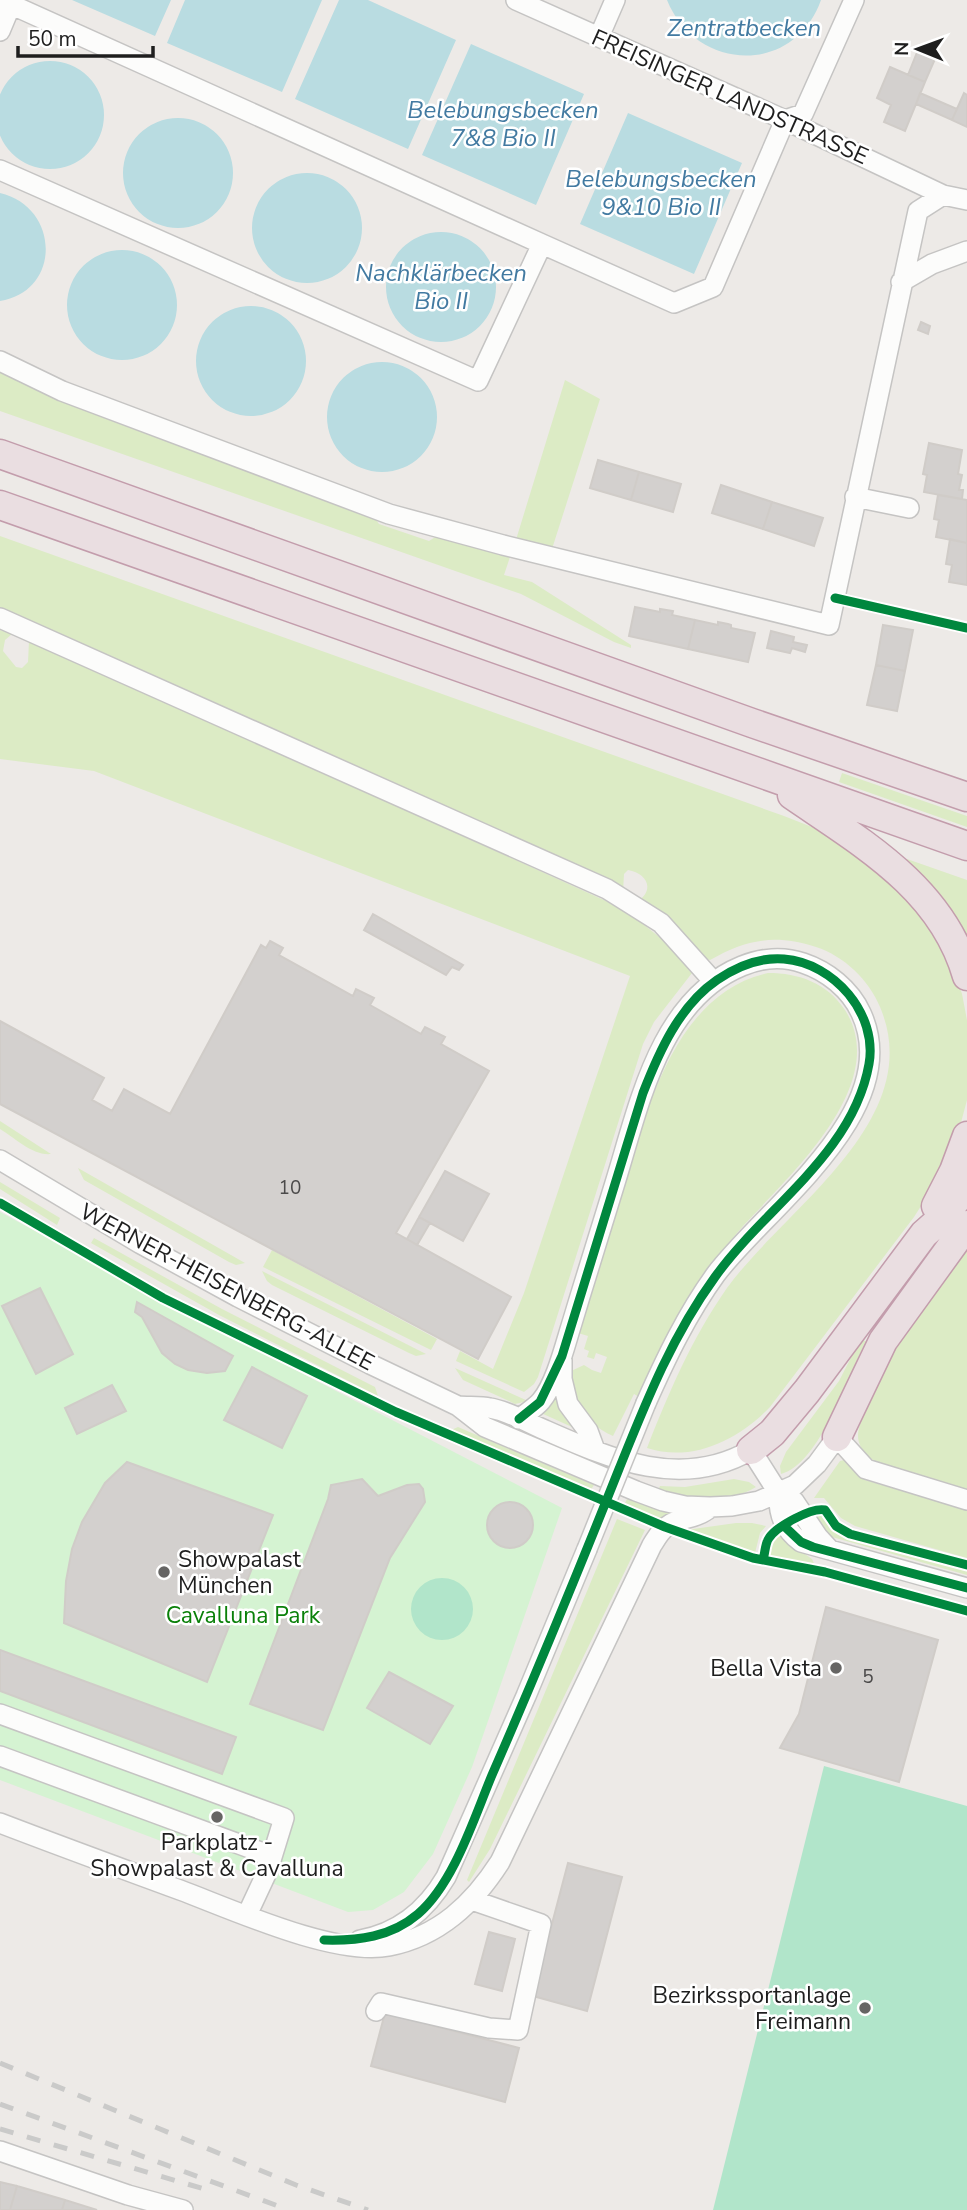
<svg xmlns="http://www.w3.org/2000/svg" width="967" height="2210" font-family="'Nunito Sans',sans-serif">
<rect width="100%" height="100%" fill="#edeae7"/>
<path fill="#dcebc5" d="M0,372L40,391L165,436L374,517L379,524L429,541L437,536L510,557L504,575L532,582L631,645V648L614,642L521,594L0,411Z
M565,380L600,399L551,552L515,543Z
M0,536L784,816L817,829L852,848L915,903L952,964L962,994L967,1020V1100L959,1130L930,1192L914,1217L770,1407C739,1439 693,1463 647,1448C669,1392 692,1338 727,1288C784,1209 928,1120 880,1007C869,980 844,956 816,947C775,934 747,939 710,960L706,959L640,900C655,887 645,873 628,870L624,874L623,892L0,607Z
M0,630L12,634L5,640L3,651L16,667L22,668L28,662L29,641L132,686L606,901L638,920L663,940L692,973L654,1022L643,1044L538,1377L534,1384L524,1392L456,1361L460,1351L493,1369L524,1293L630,976L94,771L0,759Z
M842,773L967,816V827L839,782Z
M907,859L967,880V949L903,862Z
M768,973C799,973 827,983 845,1010C892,1084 789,1176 744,1225C729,1242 715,1261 701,1279C692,1292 686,1307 679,1321C666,1346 653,1371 639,1397L634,1394L613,1436C581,1421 577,1404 569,1372L584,1365L592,1370L601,1373L607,1357L596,1353L594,1359L587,1357L589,1351L584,1349L588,1336L578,1333C593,1287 607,1240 621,1194C645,1115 674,993 768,973Z
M0,1121L51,1154C33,1156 15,1138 0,1129Z
M78,1168L245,1263L236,1265L229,1262L84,1180Z
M0,1182L60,1218L57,1225L0,1189Z
M94,1238L222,1309L375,1387L378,1396L219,1315L91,1243Z
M272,1250L437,1339L431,1350L263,1267Z
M967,1250V1489C939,1482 857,1472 858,1435C859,1415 884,1369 894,1350Z
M262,1271L426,1354L416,1356L409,1353L272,1285L267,1281Z
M860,1340L866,1341C848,1375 820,1464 781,1474L780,1466L786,1452L839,1381Z
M455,1368L528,1401L515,1404L509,1401L463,1380Z
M556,1393L574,1424L572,1427L541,1413Z
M458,1427L594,1485L590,1491L449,1431Z
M844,1460L865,1480L967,1510V1558L855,1526L841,1518L824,1498H814L840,1461Z
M734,1479L749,1482L756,1487C731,1503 686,1500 658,1490L660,1486L685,1487Z
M627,1499L667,1511L670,1516L664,1520L624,1505Z
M817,1511C829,1515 835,1530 847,1535L967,1569V1575L832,1537L826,1533L813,1513Z
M617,1519L645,1530L490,1849L469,1882L467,1880Z
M736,1523H752L766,1526L760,1533L755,1553L732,1548L686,1530Z
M778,1535L812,1559L816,1568L769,1557L771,1542Z"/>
<path fill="#d5f3d2" d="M0,1212L220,1331L562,1508L472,1767L433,1854L404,1892L373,1910L348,1912L0,1780Z"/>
<path fill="#b1e5ca" d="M411 1609a31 31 0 1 1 62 0a31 31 0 1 1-62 0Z
M824,1766L967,1806V2210H713Z"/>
<path fill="#b9dce1" d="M72,0H171L155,36Z
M185,0H322L282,92L167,43Z
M339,0H368L456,40L408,149L295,99Z
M667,0H821C794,76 696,72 667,0Z
M471,44L584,94L536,205L422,155Z
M-4 115a54 54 0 1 1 108 0a54 54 0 1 1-108 0Z
M628,113L742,163L694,274L580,224Z
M123 173a55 55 0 1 1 110 0a55 55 0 1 1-110 0Z
M252 228a55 55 0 1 1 110 0a55 55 0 1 1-110 0Z
M0,193C60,207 62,291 0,301Z
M386 287a55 55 0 1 1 110 0a55 55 0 1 1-110 0Z
M67 305a55 55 0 1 1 110 0a55 55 0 1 1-110 0Z
M196 361a55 55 0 1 1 110 0a55 55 0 1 1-110 0Z
M327 417a55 55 0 1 1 110 0a55 55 0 1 1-110 0Z"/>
<path fill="#d3d0ce" stroke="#d0ccc8" stroke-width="2" d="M920,45L938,52L925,82L908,75Z
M890,67L925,82L905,131L884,122L891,105L877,98Z
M920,93L957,109L952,120L916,104Z
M964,93L967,95V127L952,120Z
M921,322L930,326L928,334L918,330Z
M929,443L962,450L958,474L962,475L959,490H963L962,499L924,492L927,475L923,474Z
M598,460L639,472L631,500L590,488Z
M639,472L681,484L673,512L631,500Z
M721,485L772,502L763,529L712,513Z
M938,495L967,500V543L936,537L939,520L934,519Z
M772,502L823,518L814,546L763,529Z
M950,539L967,543V585L949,582L952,565L946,564Z
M635,607L660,612V609L673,611L672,615L695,620L688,649L629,636Z
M695,620L718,625V622L728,624L731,625V628L755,633L748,662L688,649Z
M883,625L913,630L905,671L876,665Z
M771,631L794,637L793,642L807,645L805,652L792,648L790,653L767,648Z
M876,665L905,671L897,711L867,705Z
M373,914L463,965L459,970L452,967L446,975L364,930Z
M270,941L283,948L279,955L353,996L356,989L374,998L370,1005L421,1034L425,1027L445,1037L441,1044L489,1071L396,1233L511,1297L478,1359L0,1104V1021L104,1078L92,1100L112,1111L124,1089L170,1114L261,945L266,948Z
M445,1171L489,1194L463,1241L419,1217Z
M419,1217L430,1223L417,1245L407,1239Z
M40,1288L73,1354L36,1374L2,1306Z
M137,1302L233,1356L225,1371L207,1373L188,1370L175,1364L162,1353L142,1317L135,1312Z
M252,1367L307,1396L282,1448L224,1420Z
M112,1385L126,1411L77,1434L65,1408Z
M127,1462L273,1515L207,1682L64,1623L66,1581L72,1549L82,1522L105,1483Z
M362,1479L378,1496L407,1485L419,1484L423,1489L425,1502L390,1558L323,1730L250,1704L328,1499L331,1485Z
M487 1525a23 23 0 1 1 46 0a23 23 0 1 1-46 0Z
M826,1607L938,1640L899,1782L780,1748L799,1714Z
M0,1650L236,1737L222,1774L0,1691Z
M389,1672L453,1706L430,1744L367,1708Z
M568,1863L622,1877L587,2011L533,1996Z
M489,1932L515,1939L502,1991L475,1984Z
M385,2013L519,2048L505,2102L371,2066Z
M0,2182L17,2186L10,2210H0Z
M17,2186L65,2200L62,2210H10Z
M65,2200L97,2210H62Z"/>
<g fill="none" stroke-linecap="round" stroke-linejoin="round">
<g stroke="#c5c4c3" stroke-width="22">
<path id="minor" d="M516,0L785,120L943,195L967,200
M0,31L13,0
M599,37L615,0
M0,170L478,381L542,244L1,0
M542,244L674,303L713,287L785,120L803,114L854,0
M901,282L932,264L967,251
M0,361L62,391L389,514L503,545L829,625L918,211L943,195
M855,497L909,508
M0,618L607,889L661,923L714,982
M0,1160L141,1244L238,1297L370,1364L458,1406L485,1427L636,1491L663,1501L685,1506L710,1507L732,1506L759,1501L795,1485L817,1464L837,1437L866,1469L967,1500
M562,1360V1379L568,1404L588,1431L595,1450
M458,1406C468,1407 480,1406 490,1408C509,1411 528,1423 545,1430C613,1460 682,1490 751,1450L779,1494L794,1501L818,1537L830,1550
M519,1419C526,1413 535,1408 541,1401C556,1383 565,1345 572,1323C586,1276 601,1229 615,1183C639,1106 659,1000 742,966C761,958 783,956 803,963C827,971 850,989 861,1013C906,1110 767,1207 716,1274C687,1314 666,1358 646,1403
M779,1494C778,1515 784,1529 801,1542L967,1588
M0,1714L284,1818L268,1870L247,1915
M0,1756L266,1854L268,1870
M0,1823C60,1846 120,1868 180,1890C231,1909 336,1957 389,1946C439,1936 473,1904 500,1862L652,1545C656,1539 660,1531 666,1527C679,1516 692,1521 707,1510
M360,1940C399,1933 426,1911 446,1877L526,1696L587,1549
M376,2011L381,2003L489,2028L518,2030L541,1924L472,1900
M0,2151L128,2195L183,2210"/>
</g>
<g stroke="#c39dac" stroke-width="31">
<path id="highway" d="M0,454L752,723L967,797
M0,505L967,846
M792,795C862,843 942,888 967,976
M936,1206L954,1171L967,1136
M837,1437L883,1341L967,1225
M751,1450L772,1433L807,1391L924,1234L942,1218L967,1186"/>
</g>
<use href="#minor" stroke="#fcfcfb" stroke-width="19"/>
<use href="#highway" stroke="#eadee1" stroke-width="28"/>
<path stroke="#cacac9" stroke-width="5" stroke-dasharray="14 14" stroke-linecap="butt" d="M0,2063L296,2185L368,2210
M0,2104L289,2210
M0,2129L211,2191"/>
<g stroke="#c5c4c3" stroke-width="22" stroke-linecap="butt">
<path id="minor-bridge" d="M587,1549L646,1403"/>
</g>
<use href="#minor-bridge" stroke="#fcfcfb" stroke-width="19"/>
<g stroke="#fff" stroke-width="13">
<path id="cycleway" d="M835,598L967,628
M0,1203L163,1298L396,1412L665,1527L753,1558L825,1572L967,1611
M784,1526L801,1542L813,1547L967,1588
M763,1560C765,1554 765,1543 769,1538C777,1526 812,1507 825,1510L836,1526L850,1534L967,1565
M324,1940C358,1941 391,1937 418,1914C454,1883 474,1818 492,1775C536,1674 578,1572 619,1469C646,1402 672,1336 715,1277C765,1207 853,1154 869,1064C878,1014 834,963 784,959C759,957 736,967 717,980C679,1006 659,1052 643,1093L562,1356L540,1402L519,1419"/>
</g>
<use href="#cycleway" stroke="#00873e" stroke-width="9"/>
</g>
<g fill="#666564" stroke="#fff" stroke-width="2.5">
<circle cx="164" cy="1572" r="7"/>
<circle cx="836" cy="1668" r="7"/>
<circle cx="217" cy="1817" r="7"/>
<circle cx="865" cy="2008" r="7"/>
</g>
<g text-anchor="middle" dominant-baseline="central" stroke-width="5" stroke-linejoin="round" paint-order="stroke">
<g font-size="19" fill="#4b4a4a">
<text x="290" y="1188">10</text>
<text x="868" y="1677">5</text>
</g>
<g font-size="23" fill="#1e1e1e" stroke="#fff">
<text transform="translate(730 97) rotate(24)">FREISINGER LANDSTRASSE</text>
<text transform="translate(227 1287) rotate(28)">WERNER-HEISENBERG-ALLEE</text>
</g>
<g font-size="23" fill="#1e1e1e" stroke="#fff" text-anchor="end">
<text x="178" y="1559" text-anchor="start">Showpalast<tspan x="178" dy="26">München</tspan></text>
<text x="822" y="1668">Bella Vista</text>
<text x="217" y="1842" text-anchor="middle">Parkplatz -<tspan x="217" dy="26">Showpalast &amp; Cavalluna</tspan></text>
<text x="851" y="1995">Bezirkssportanlage<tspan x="851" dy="26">Freimann</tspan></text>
</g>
<g font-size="23" fill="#0a8009" stroke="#fff">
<text x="243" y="1615">Cavalluna Park</text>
</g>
<g font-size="24" font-style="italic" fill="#427aa1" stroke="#fff">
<text x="744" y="28">Zentratbecken</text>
<text x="503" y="110">Belebungsbecken<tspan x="503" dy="28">7&amp;8 Bio II</tspan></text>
<text x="661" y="179">Belebungsbecken<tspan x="661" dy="28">9&amp;10 Bio II</tspan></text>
<text x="441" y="273">Nachklärbecken<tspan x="441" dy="28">Bio II</tspan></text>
</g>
</g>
<g transform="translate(918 49) rotate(271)" stroke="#ffffff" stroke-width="5" paint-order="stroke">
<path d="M0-5L12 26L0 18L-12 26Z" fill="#1e1e1e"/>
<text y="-10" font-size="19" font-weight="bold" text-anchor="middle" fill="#1e1e1e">N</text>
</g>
<path d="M18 46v10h135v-10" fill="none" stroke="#1e1e1e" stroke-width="3.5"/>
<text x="28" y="46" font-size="21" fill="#1e1e1e" stroke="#ffffff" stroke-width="5" paint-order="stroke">50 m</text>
</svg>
